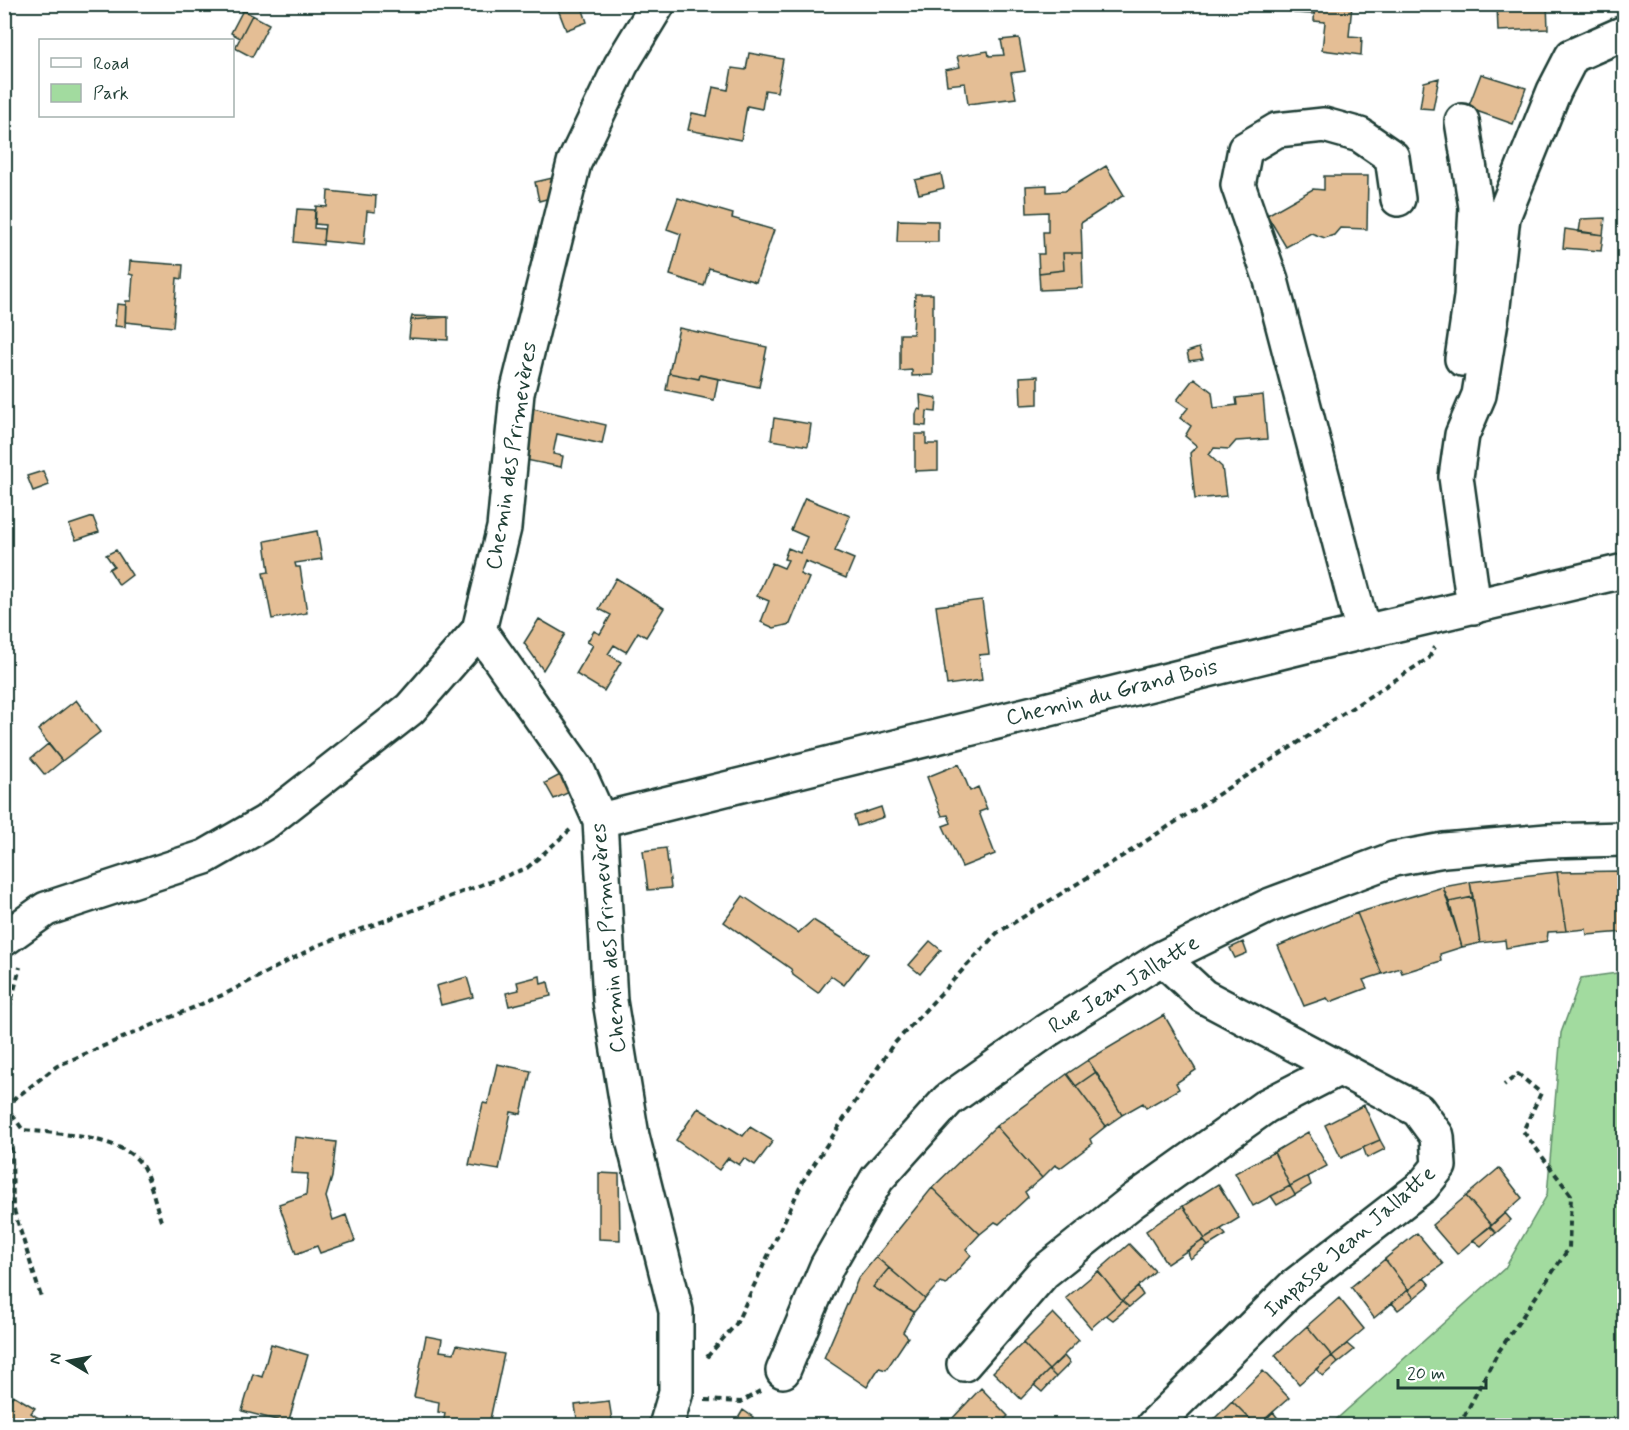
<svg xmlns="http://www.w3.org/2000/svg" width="1629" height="1430" font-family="Mynerve,sans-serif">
<rect width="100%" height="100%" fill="#fff"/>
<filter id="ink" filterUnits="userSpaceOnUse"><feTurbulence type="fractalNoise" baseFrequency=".0167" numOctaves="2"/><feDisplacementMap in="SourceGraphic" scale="12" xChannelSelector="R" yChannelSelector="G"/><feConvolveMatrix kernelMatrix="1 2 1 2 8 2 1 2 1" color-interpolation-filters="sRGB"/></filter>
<g filter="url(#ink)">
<path fill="#a2db9f" stroke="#608c6a" stroke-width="1.5" d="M1624,972V1425H1330L1505,1268L1547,1195L1561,1033L1581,978Z"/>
<path fill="#e4be95" stroke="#1f3d34" stroke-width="1.5" d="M556,4H581L587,22L566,30Z
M1295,4H1315L1314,14L1294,13Z
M1315,4L1352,5L1349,36L1362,37L1361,55L1322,50L1325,22L1314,21Z
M1497,4H1547L1548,29L1498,31Z
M243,10L252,15L240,38L231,33Z
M252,15L269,24L252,57L235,48Z
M1019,38L1025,71L1011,73L1016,98L968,104L965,83L947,85L945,70L960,67L957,56L988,51L989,56L1004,55L1001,40Z
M749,53L783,59L777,92L765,90L762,109L747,106L741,140L688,130L692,113L707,116L713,87L728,90L732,68L746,70Z
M1481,74L1526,88L1513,124L1468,108Z
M1439,78L1433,109L1420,108L1424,82Z
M1106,166L1124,195L1081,223L1082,253H1063L1064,270L1039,273L1038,254H1044L1043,232H1048V212L1027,213L1026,186L1047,185V192L1065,191Z
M941,174L944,188L919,194L915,180Z
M1324,176H1368L1367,229L1340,228L1334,235L1325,238L1311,233L1286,247L1267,215L1313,189L1324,190Z
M557,177L554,197L539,201L535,182Z
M328,191L376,196L375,212L367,211L364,245L323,241L325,225L315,224L316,206L327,207Z
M678,198L733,214L732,218L774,230L756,282L709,268L704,286L670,275L681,234L667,229Z
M297,209L315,210L314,228L324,229L323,245L294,242Z
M1605,218L1603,235L1579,232L1581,219Z
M898,220L938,221V242H897Z
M1565,229L1603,235L1601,251L1563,248Z
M1063,253H1082L1083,288L1040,290L1039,273L1064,270Z
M130,261L183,265L182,279L177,278L173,327L125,322L126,301H131L133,275L129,274Z
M915,294H933V375L912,376V370L900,371V334H913Z
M117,304L126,305L125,327L115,326Z
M412,316L448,317L411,320Z
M448,317V340L409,338L411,320Z
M679,328L767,347L759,387L700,375L699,379L669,373Z
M1199,348L1203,359L1189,361L1187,352Z
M669,373L699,379L700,375L718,379L714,400L666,390Z
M1038,376V404L1021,405L1020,377Z
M1194,378L1212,392L1214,408L1237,405L1236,398L1263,395L1267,439L1236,441L1229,449L1214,448L1209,455L1222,467L1226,496L1195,499L1190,453L1197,446L1185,436L1191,426L1180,418L1188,408L1177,400Z
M920,395L937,398L936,412L927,411L926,426L916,425V414L918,409L921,410Z
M533,408L606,425L602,444L557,434L553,454L563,456L561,467L526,460Z
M774,418L811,424L808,446L771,440Z
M915,434H926V444H938V470L915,471Z
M43,471L49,485L33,491L27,476Z
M805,498L850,516L835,551L854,559L846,578L805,561L800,574L809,578L790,624L774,628L761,622L769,601L757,596L772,563L784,568L788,560L784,559L788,548L800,553L807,537L791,530Z
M93,517L99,532L76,540L69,525Z
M317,531L322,559L295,563L296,567H300L307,613L272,619L263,573L269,572L265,541Z
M116,550L132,575L119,585L109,569L114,566L106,555Z
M616,578L664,608L646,637L638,632L626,652L614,645L608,654L621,662L604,691L576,674L593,645L587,642L594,631L600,634L611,615L599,609Z
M982,600L989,654L979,655L982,680L947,685L936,606Z
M539,619L565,634L543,670L524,643Z
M76,700L100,732L62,761L38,730Z
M48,744L62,761L45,775L31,758Z
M959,764L970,791L978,787L987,809L979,812L995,854L962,867L943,826L951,823L948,815L942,816L927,777Z
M562,774L572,791L554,799L545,783Z
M881,807L884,817L857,826L854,816Z
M666,848L671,888L648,890L643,851Z
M1624,871V932L1587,935L1586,929L1566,931L1557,872Z
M1557,872L1566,931L1548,932L1547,941L1506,948L1505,940L1480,943L1470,882Z
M1470,882L1473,897L1449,902L1443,887Z
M1443,887L1462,947L1440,954L1441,961L1402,973L1400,968L1382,974L1357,913Z
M743,896L798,933L813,920L868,954L844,985L831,976L818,993L793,975L791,969L724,922Z
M1473,897L1480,943L1462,947L1449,902Z
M1357,913L1382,974L1363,980L1367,988L1330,1002L1327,998L1304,1006L1278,946Z
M930,941L941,950L920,974L909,965Z
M1243,942L1247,953L1235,958L1230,948Z
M540,976L541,984L548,982L551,996L509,1006L506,993L519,990L517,982Z
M467,977L473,997L441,1005L436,986Z
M1164,1015L1196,1070L1176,1083L1179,1089L1146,1108L1143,1103L1122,1115L1088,1060Z
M1088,1060L1096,1072L1076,1086L1067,1074Z
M497,1064L531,1071L521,1114L511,1112L499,1170L469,1165L483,1103L488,1104Z
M1096,1072L1122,1115L1106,1126L1076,1086Z
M1067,1074L1106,1126L1090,1139L1092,1144L1060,1168L1055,1165L1042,1178L996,1126Z
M1364,1105L1380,1140L1341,1158L1325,1125Z
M698,1108L743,1136L750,1127L773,1141L755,1165L744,1158L739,1165L728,1158L719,1170L676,1140Z
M996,1126L1042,1178L1025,1192L1028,1197L999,1224L995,1222L980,1234L932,1188Z
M1308,1132L1327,1166L1290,1186L1274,1152Z
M295,1137L336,1142L332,1177L326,1197L333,1220L346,1215L355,1241L320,1253L317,1246L296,1254L279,1204L306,1195L308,1174L291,1173Z
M1380,1140L1385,1149L1367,1158L1363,1147Z
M1274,1152L1290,1186L1253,1206L1235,1173Z
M1499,1168L1522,1198L1491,1225L1466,1196Z
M599,1173L619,1174L620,1240L599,1239Z
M1308,1176L1311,1185L1295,1195L1290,1186Z
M1218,1184L1239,1218L1205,1239L1183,1206Z
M1290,1186L1295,1195L1277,1205L1271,1196Z
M932,1188L980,1234L966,1249L971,1255L946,1284L940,1282L925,1299L876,1257Z
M1466,1196L1491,1225L1457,1254L1432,1225Z
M1183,1206L1205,1239L1167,1264L1146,1231Z
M1505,1213L1511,1220L1496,1233L1490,1227Z
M1490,1227L1496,1233L1481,1246L1473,1240Z
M1221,1229L1226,1235L1208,1246L1203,1240Z
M1417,1233L1443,1264L1408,1290L1385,1259Z
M1203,1240L1208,1246L1190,1259L1188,1251Z
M1129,1244L1155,1271L1122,1301L1098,1271Z
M876,1257L889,1268L873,1287L914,1312L903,1332L908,1337L886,1370L879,1368L867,1387L824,1358L858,1279Z
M1385,1259L1408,1290L1374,1318L1351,1287Z
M889,1268L925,1299L914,1312L873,1287Z
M1098,1271L1122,1301L1091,1328L1066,1298Z
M1424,1278L1430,1285L1414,1298L1408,1290Z
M1138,1287L1143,1295L1129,1307L1122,1301Z
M1408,1290L1414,1298L1398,1310L1392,1303Z
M1339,1298L1364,1329L1332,1356L1307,1326Z
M1122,1301L1129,1307L1113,1320L1106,1315Z
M1053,1313L1079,1340L1049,1370L1023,1343Z
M1307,1326L1332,1356L1299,1384L1275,1355Z
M426,1336L442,1339L440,1351L454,1353L457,1345L504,1354L489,1424L475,1421L474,1426H443L445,1413L438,1412L439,1402L414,1397Z
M1023,1343L1049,1370L1021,1399L993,1372Z
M271,1344L308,1355L288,1423L242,1411L253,1374L262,1377Z
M1347,1344L1354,1350L1338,1363L1332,1356Z
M1064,1356L1070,1363L1056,1377L1049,1370Z
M1332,1356L1338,1363L1323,1376L1316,1369Z
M1049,1370L1056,1377L1042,1392L1034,1385Z
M1263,1371L1289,1398L1257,1426L1232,1401Z
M981,1388L1008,1416L998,1426H957L951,1420Z
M13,1395L35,1408L31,1413L40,1419L37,1426H4V1408Z
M609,1401L613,1426H578L575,1405Z
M1232,1401L1257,1426H1207Z
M743,1410L753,1417L748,1426H743L737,1420Z
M1273,1412L1280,1421L1275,1426H1260Z"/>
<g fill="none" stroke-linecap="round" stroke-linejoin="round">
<g stroke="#1f3d34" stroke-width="38">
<path id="minor" d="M658,4L621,65L574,163L517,393L504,528L479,630L577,769L600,820L610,1001L632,1136L676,1311V1392L666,1426
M1462,121L1476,207L1471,297L1462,359
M1474,607L1456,477L1462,435L1479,395L1492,315L1503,217L1554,91L1572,56L1624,33
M1363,632L1271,280L1238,185L1245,149L1277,130L1324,125L1360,135L1392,157L1398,199
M600,820L1317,643L1624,571
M4,939L46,909L205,857L266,822L410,709L479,630
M964,1364L1044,1272L1133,1201L1266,1106L1338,1069
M783,1371L827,1266L877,1179L948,1100L1046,1031L1162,958L1268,906L1394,859L1444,850L1547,841L1624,839
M1153,1426L1294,1286L1423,1186L1439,1166L1437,1136L1418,1110L1203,996L1162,958"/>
</g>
<path stroke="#1f3d34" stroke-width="4" stroke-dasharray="6 4.5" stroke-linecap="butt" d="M4,1030L20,967
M4,1095L12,1149L13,1207L42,1300
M6,1106L23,1130C53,1133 122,1136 141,1164C150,1177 156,1206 161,1221
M4,1107L57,1066L225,994L319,945L527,868L570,830
M707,1357L736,1324L803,1181L892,1046L997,933L1129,852L1429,658L1434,647
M705,1400L741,1402L760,1391
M1459,1426L1497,1354L1569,1248L1571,1195L1523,1131L1541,1093L1518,1074L1504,1085"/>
<use href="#minor" stroke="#fff" stroke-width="33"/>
</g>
</g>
<g text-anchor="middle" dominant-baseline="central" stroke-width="4.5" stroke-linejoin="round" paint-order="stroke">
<g font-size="22" fill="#1f3d34" stroke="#fff">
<text transform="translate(512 456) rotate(-81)">Chemin des Primevères</text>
<text transform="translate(1112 693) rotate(-14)">Chemin du Grand Bois</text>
<text transform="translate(609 938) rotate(-95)">Chemin des Primevères</text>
<text transform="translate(1124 985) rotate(-31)">Rue Jean Jallatte</text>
<text transform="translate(1350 1242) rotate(-41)">Impasse Jean Jallatte</text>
</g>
</g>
<rect width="1629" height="1430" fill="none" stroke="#fff" stroke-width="24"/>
<rect x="12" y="12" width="1605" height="1406" fill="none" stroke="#1f3d34" stroke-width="2" filter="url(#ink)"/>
<rect x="39" y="39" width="195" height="78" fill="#ffffff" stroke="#a5b1ae" stroke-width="1.5"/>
<rect x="51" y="58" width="30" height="9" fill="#ffffff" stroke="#a5b1ae" stroke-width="1.5"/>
<text x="93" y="69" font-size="18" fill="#1f3d34">Road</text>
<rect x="51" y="84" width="30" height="18" fill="#a2db9f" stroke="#a5b1ae" stroke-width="1.5"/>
<text x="93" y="99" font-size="18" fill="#1f3d34">Park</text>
<g transform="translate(69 1361) rotate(280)" stroke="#ffffff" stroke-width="4.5" paint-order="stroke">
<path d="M0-4.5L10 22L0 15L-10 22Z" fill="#1f3d34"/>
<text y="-9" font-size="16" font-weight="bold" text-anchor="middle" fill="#1f3d34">N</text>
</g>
<path d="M1398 1379v9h88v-9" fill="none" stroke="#1f3d34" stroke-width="3"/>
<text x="1407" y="1379" font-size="18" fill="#1f3d34" stroke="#ffffff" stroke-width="4.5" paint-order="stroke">20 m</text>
</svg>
